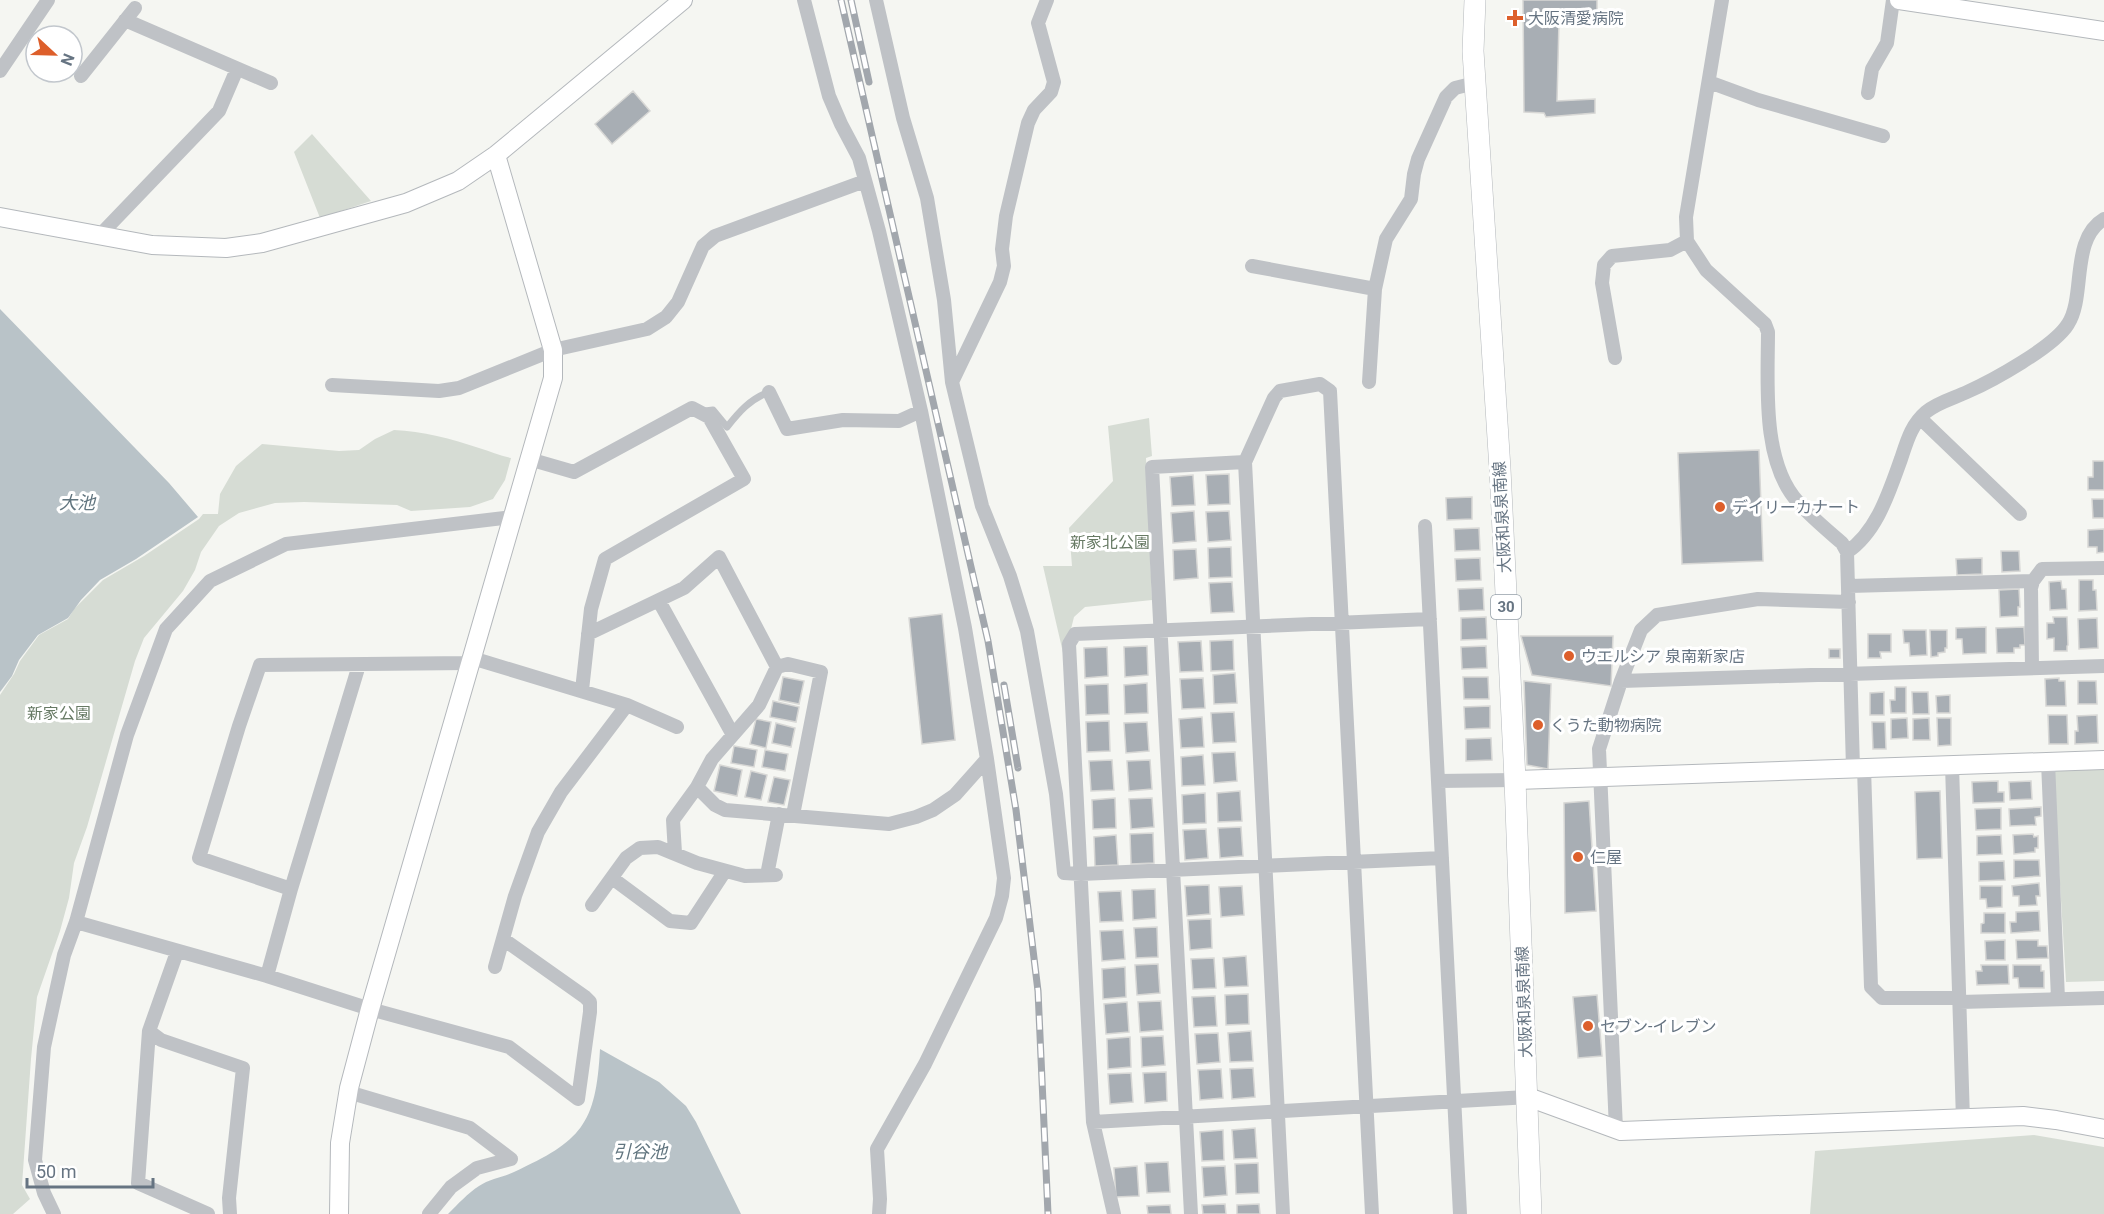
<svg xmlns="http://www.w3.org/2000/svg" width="2104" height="1214" font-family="Roboto,'Noto Sans JP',sans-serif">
<rect width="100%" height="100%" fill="#f5f6f2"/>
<path fill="#d6dcd4" d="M312,134L371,201L320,218L294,152Z
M1149,418L1152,456L1146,458L1152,600L1085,607L1074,617L1064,657L1043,566H1072L1069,528L1113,481L1108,426Z
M394,430C422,431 452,439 479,448C490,451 500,456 511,458L505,480L493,499L470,507L411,511L397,505L304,502L275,503L239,513L219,526L201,552L195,570L183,591L144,638L135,661L87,827L74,863L69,898L60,931L37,997L31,1059L22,1185L30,1199L13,1214H0V695L14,674L20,661L39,635L68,619L74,609L103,580L144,556L199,519L203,514H218L220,494L236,466L262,444L339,451L359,450L375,439Z
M2104,767V981L2066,982L2053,769Z
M2034,1135L2104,1147V1214H1810L1815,1151Z"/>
<path fill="#b9c3c8" d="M0,309L169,483L198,517L136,559L100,580L81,600L68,618L38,635L19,660L12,676L0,692Z
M600,1049L659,1082L686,1106L696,1122L741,1214H448C458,1204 468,1193 479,1186C489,1179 503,1177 514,1172C581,1141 596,1125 600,1049Z"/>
<path fill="#a8aeb4" stroke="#d7d7d5" stroke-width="1.5" d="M1523,0H1597V21H1559L1557,101L1595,99V113L1546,117L1544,113L1524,112Z
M633,91L650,111L612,144L595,124Z
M1759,450L1763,561L1682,564L1678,453Z
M2093,461H2104V490H2088V477H2093Z
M1229,474L1230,504L1208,505L1206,475Z
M1193,475L1195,505L1172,506L1170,477Z
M1472,497V519L1447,520L1446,498Z
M2092,499H2104V518H2093Z
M1194,511L1196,541L1173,543L1171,513Z
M1229,511L1231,540L1208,542L1206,512Z
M1479,528L1480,550L1455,551L1454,529Z
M2104,529V552L2097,553V547H2088V530Z
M1231,547L1232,577L1209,578L1208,548Z
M1196,549L1198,578L1174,580L1173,550Z
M2001,551H2019L2020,571L2002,572Z
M1480,558L1481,580L1456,581L1455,559Z
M1982,558V574L1957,575L1956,559Z
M2079,580H2093V590H2096L2097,610L2079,611Z
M2061,581L2062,589H2066L2067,609L2050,610L2049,582Z
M1232,582L1234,612L1211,613L1209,583Z
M1483,588L1484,610L1459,611L1458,589Z
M2019,589L2020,607H2018V616L2000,617L1999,590Z
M942,614L955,740L922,744L909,618Z
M1486,617L1487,639L1461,640V618Z
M2053,617H2067L2068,645L2067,646V651H2054V638L2047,639V623H2054Z
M2097,618L2098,648L2079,649L2078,619Z
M1986,627V653L1963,654L1962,639H1956V628Z
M2024,627L2025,645H2020V648H2014V653H1997L1996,628Z
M1903,630H1926L1927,655L1910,656L1909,643H1904Z
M1930,630H1947V648H1945V652L1938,653V656L1931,657Z
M1868,634H1891V652H1880L1881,658H1868Z
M1521,636H1613L1611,686L1532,675Z
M1233,640L1234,670L1211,671L1210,641Z
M1201,641L1203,671L1180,672L1178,642Z
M1147,646L1148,675L1125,677L1124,647Z
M1486,646L1487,668L1462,669L1461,647Z
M1107,647L1108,676L1085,678L1084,648Z
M1829,649H1840V658H1829Z
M1235,673L1237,703L1214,704L1213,675Z
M783,677L804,681L799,704L779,700Z
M1463,677H1488L1489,699H1464Z
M1203,678L1205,708L1182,709L1180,679Z
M2059,678V681H2065L2066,706H2046L2045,679Z
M1524,681L1551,684L1548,769L1527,765Z
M2078,681H2096L2097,704H2078Z
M1147,683L1148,713L1125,714L1124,685Z
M1108,684L1109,714L1086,715L1085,685Z
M1895,687H1906V713H1891L1890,700H1895Z
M1884,692V715H1870V693Z
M1912,692H1928L1929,714H1913Z
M1950,695V713H1937L1936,696Z
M773,701L799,707L796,722L770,717Z
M1490,706V728L1465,729L1464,707Z
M1234,712L1236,742L1213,743L1211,713Z
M2048,715H2067L2068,744H2049Z
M2097,715L2098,743L2075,744V731H2078L2077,716Z
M1202,717L1204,747L1181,748L1179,719Z
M1907,718L1908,738L1891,739V719Z
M1929,718L1930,740H1913V719Z
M1937,718H1951V745L1938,746Z
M756,719L771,722L766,748L750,744Z
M1109,721L1110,751L1087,752L1086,722Z
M1147,722L1149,751L1126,753L1124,723Z
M1872,722H1885L1886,749H1873Z
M776,723L795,728L791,747L772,743Z
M1491,738L1492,760L1466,761V739Z
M734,746L757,750L754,767L731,763Z
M765,750L788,754L785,771L762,767Z
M1235,752L1237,781L1214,783L1212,753Z
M1203,755L1205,785L1182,786L1181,757Z
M1112,760L1114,790L1091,791L1089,761Z
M1150,760L1152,789L1129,791L1127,761Z
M720,765L742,770L737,796L714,791Z
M751,771L767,775L761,800L745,797Z
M774,777L790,780L784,805L768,802Z
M1998,781V792H2004V802L1973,803L1972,782Z
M2031,781L2032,799L2010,800L2009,782Z
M1240,791L1242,821L1218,822L1217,793Z
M1940,791L1942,858L1917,859L1915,792Z
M1205,793L1206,823L1183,824L1182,795Z
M1115,798L1116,828L1093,829L1092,800Z
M1152,798L1154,827L1131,829L1129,799Z
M1589,801L1596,911L1565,913L1564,803Z
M2041,807V816L2035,817L2036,825L2010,826L2009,809Z
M2001,808V829L1976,830L1975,809Z
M1241,827L1243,856L1220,858L1218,828Z
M1206,829L1208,858L1185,860L1183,830Z
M1153,833L1154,863L1131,864L1130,834Z
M2033,834L2034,837L2038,836V848H2035V852L2014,854L2013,835Z
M1116,835L1118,865L1095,866L1094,837Z
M2001,835L2002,854L1977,855V836Z
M2014,860H2039L2040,876L2014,878Z
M2004,861L2005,880L1979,881V862Z
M2039,883L2040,896H2036L2037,905L2019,906V896H2013L2012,886Z
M1209,885L1210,914L1187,916L1185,886Z
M1242,886L1244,915L1221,917L1219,887Z
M1980,886H2002V907L1987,908L1986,899H1980Z
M1155,889L1156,918L1133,920L1132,890Z
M1121,891L1123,921L1100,922L1098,892Z
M2039,911L2040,931L2011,933L2010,922H2016V912Z
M1984,913H2005V933H1981V924L1984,923Z
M1211,919L1212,948L1190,950L1188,920Z
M1157,927L1158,957L1136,958L1134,928Z
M1123,930L1125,959L1102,961L1100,931Z
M2005,940V960H1986L1985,941Z
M2016,940H2038V946H2047L2048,958L2017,959Z
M1246,956L1248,986L1225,987L1223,958Z
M1214,958L1216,988L1193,989L1191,959Z
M1158,964L1160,993L1137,995L1135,965Z
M1981,965H2008L2009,984L1977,985L1976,971H1982Z
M2013,965H2041V971H2044V988H2019L2018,978H2013Z
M1125,967L1126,997L1103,999L1102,969Z
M1248,994L1249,1024L1226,1025L1225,995Z
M1597,995L1602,1056L1578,1058L1573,997Z
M1215,996L1217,1026L1194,1027L1192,997Z
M1161,1001L1163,1030L1140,1032L1138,1002Z
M1127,1002L1129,1032L1106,1034L1104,1004Z
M1251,1031L1253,1061L1230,1062L1228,1033Z
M1218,1033L1220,1062L1197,1064L1195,1034Z
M1163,1036L1165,1065L1142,1067L1141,1037Z
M1130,1037L1131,1067L1108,1069L1107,1039Z
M1253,1068L1255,1097L1232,1099L1230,1069Z
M1221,1069L1223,1098L1200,1100L1198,1070Z
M1166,1072L1167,1101L1145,1103L1143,1073Z
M1131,1073L1133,1102L1110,1104L1108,1074Z
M1255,1128L1257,1158L1234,1159L1232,1130Z
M1223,1130L1224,1160L1202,1161L1200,1132Z
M1168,1162L1170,1192L1147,1193L1145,1163Z
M1258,1163L1259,1193L1236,1194L1235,1164Z
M1137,1166L1139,1196L1116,1197L1114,1168Z
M1225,1166L1227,1195L1204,1197L1202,1167Z
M1225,1204L1226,1214H1203L1202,1205Z
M1259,1204L1260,1214H1237V1205Z
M1170,1205L1171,1214H1148L1147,1206Z"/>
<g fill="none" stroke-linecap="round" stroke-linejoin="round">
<g stroke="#b4b8bc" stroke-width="20">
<path id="secondary" d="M1899,0L2104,31
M0,217L152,245L226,248L262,243L406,203L458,181L496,155L683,0
M1515,780L2104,760
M1528,1097L1621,1131L2023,1116L2056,1120L2104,1129
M339,1214L340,1143L349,1088L370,1009L553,378V350L496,155"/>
</g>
<g stroke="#b4b8bc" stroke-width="22">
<path id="primary" d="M1475,0L1473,51L1500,469L1515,780L1531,1214"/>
</g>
<path stroke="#bfc2c6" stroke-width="7" d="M705,411L713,410L727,427C739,412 750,399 769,392"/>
<path stroke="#bfc2c6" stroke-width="14" d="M804,0L829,96L841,124L859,158L879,231L921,411L965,628L987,759L1004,878L1002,896L996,918L925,1064L877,1149L880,1199L879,1214
M876,0L903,118L927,198L944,300L952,382L982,506L1010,576L1027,631L1056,794L1064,873L1081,874L1442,858
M1722,0L1686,217L1687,241L1706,270L1765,324L1768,332C1768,382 1761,462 1798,502C1811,517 1827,530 1842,543L1847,552L1853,768
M125,20L271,83
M0,71L48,0
M81,76L135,8
M1709,82L1758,100L1883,136
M1868,93L1872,69L1887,43L1893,0
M100,235L219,111L237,69
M1252,266L1375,289
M1615,358L1602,283L1604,265L1612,256L1670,250L1687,241
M952,382L1000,282L1004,266L1002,249L1006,216L1028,123L1034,110L1051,92L1054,82L1038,23L1047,0
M1369,382L1375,289L1386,239L1411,199L1414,174L1418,159L1446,97L1455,88L1475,83
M332,385L439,391L459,388L553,350L647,329L666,317L678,302L703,246L715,236L865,181
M769,392L787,429L843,420L899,421L921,411
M1920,418L2020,514
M529,459L574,472L692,408L709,417L744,479L605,559L591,609L582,690
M1425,526L1460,1214
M1847,552C1877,532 1889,492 1901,459C1907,441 1911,425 1926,412C1936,403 1954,398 1967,392C1992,381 2054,347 2068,324C2086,296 2070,239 2104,219
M1849,586L2033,581
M659,601L733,735
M588,634L684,588L719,557L777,667L759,705L712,759L697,787L673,820L675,853
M472,658L627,705L677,727
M777,667L788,664L821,672L793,815
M2032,668L2031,588L2033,581L2042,569L2104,568
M1621,681L2104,666
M2048,762L2058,999
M1952,765L1963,1120
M1864,768L1871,987L1882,998H1959
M1438,781L1515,780
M697,787L715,805L725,810L889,824L916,817L933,810L955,795L987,759
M767,875L779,814
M612,878L670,921L691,923L725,871
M291,889L359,665
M592,905L626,858L640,848L658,847L697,863L745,876L776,875
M76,922L267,976L370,1009L509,1047L578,1099L590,1012V1002L585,997L503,939
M177,952L149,1031L161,1040L243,1068L229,1198L230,1214
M495,967L515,896L538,832L561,792L627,705
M267,976L291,889L199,858L239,726L260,665L470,663
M1960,1002L2104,998
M149,1031L138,1183L208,1214
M348,1092L470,1128L511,1159
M1093,1122L1528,1097
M1616,1129L1599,749L1621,681L1641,630L1657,615L1758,599L1849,602
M54,1214L44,1193L35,1160L44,1047L64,955L76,922L127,735L166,629L210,581L286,544L512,517
M429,1214L451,1187L477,1168L511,1159
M1114,1214L1093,1122L1069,644L1075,634L1430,619
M1191,1214L1152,467L1245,462
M1283,1214L1245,462L1274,398L1280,391L1320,384L1330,391L1372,1214"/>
<use href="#secondary" stroke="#fff" stroke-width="18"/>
<use href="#primary" stroke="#fff" stroke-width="21"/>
<g stroke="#a2a7ad" stroke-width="7">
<path id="rail" d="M841,0L988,641L1016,810L1038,991L1048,1214
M851,0L869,82
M1004,685L1018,768"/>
</g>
<use href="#rail" stroke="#fff" stroke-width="4.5" stroke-dasharray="14" stroke-linecap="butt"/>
</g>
<g fill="#dd5f2b" stroke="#fff" stroke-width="2">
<path d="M1512 9h6v6h6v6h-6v6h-6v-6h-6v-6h6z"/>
<circle cx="1720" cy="507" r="6"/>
<circle cx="1569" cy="656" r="6"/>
<circle cx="1538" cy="725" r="6"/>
<circle cx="1578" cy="857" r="6"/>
<circle cx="1588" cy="1026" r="6"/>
</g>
<g text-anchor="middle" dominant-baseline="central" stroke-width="6" stroke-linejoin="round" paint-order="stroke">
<rect fill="#fff" stroke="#949ea8" stroke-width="1.5" x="1491" y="595" width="30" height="24" rx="4.5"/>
<g font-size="15" font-weight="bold" fill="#667482">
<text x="1506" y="607">30</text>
</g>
<g font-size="16" fill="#667482" stroke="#fff" text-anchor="start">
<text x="1528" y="18">大阪清愛病院</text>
<text x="1732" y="507">デイリーカナート</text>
<text x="1581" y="656">ウエルシア 泉南新家店</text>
<text x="1550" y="725">くうた動物病院</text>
<text x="1590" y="857">仁屋</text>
<text x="1600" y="1026">セブン-イレブン</text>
</g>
<g font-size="16" fill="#667482" stroke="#fff">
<text transform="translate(1502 517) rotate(-93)">大阪和泉泉南線</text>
<text transform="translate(1524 1002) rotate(-92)">大阪和泉泉南線</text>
</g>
<g font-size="16" fill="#677a64" stroke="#fff">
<text x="1110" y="542">新家北公園</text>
<text x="59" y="713">新家公園</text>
</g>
<g font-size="18" font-style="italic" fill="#61757f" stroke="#fff">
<text x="77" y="502">大池</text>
<text x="640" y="1151">引谷池</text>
</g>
</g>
<g transform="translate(54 54) rotate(112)"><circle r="28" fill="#ffffff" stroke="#c2c7cd" stroke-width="1.5"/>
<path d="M0-4.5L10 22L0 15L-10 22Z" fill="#dd5f2b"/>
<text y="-9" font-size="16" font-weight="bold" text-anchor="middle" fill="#667482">N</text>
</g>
<path d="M27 1178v9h126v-9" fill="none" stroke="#667482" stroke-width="3"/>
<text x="36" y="1178" font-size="18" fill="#667482" stroke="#ffffff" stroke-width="4.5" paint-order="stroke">50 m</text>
</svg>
